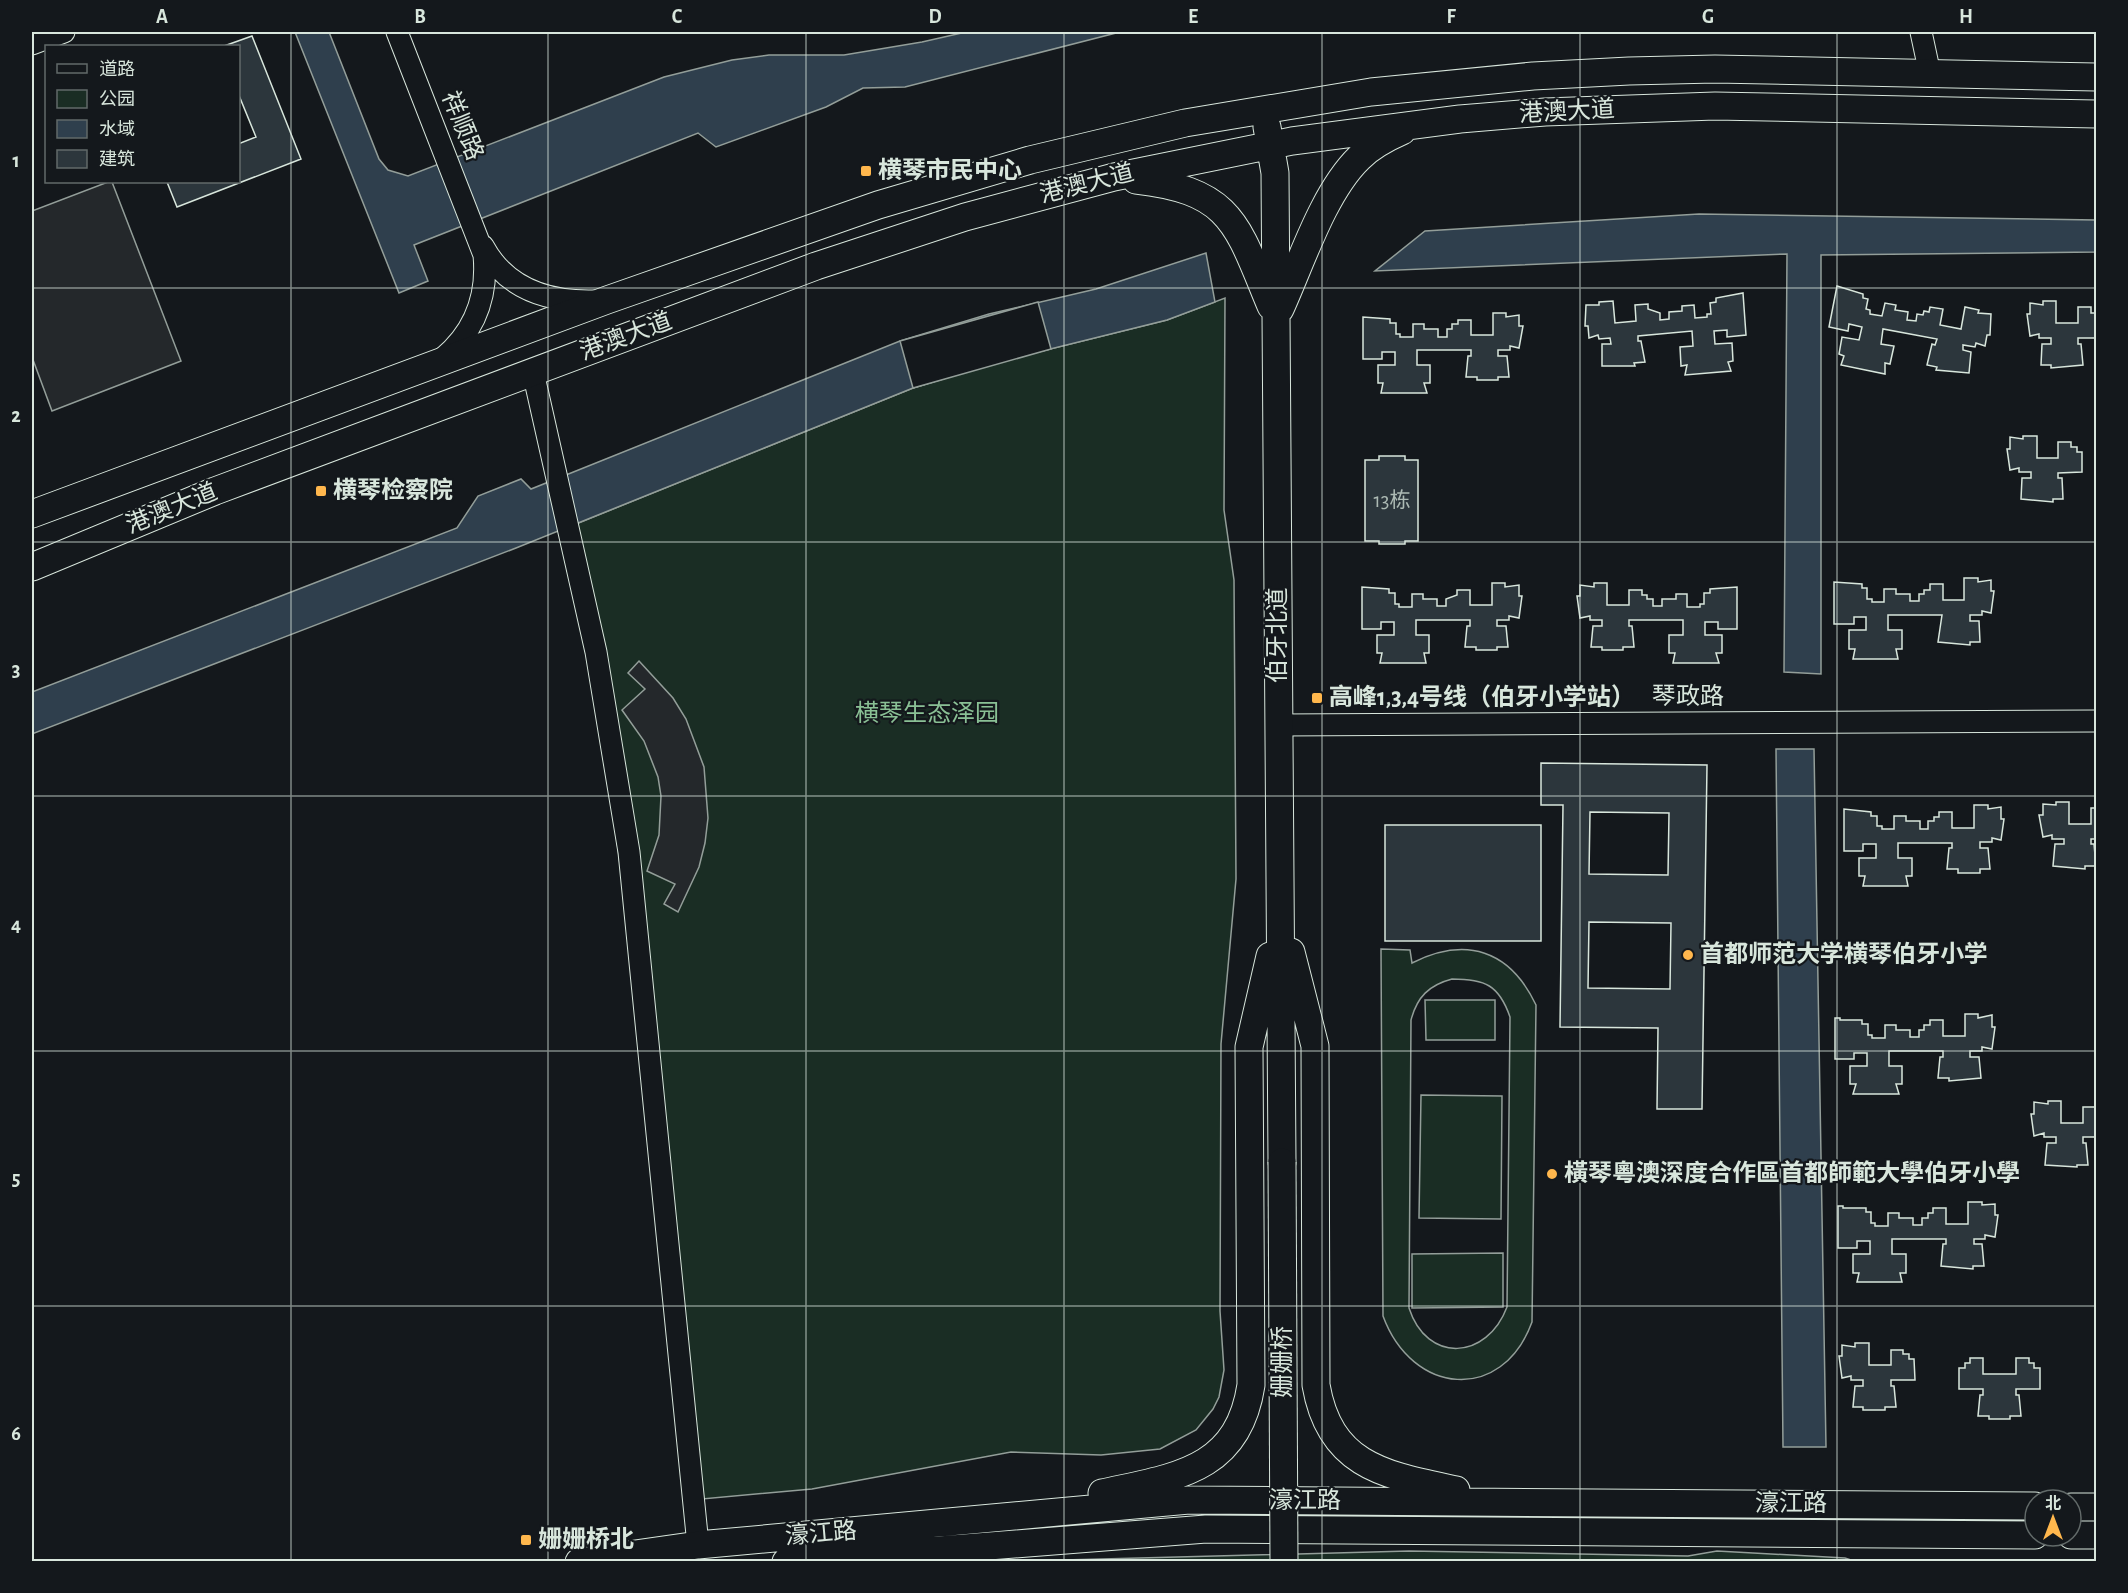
<svg xmlns="http://www.w3.org/2000/svg" width="2128" height="1593" font-family="'Alegreya Sans','Noto Sans SC',sans-serif">
<rect width="100%" height="100%" fill="#14181c"/>
<path fill="#1a2d24" stroke="#939e99" stroke-width="1.5" fill-rule="evenodd" d="M1225,298L1224,510L1234,580L1236,879L1221,1044L1220,1311L1224,1370L1219,1397L1213,1409L1196,1430L1160,1449L1101,1455L1011,1452L812,1489L702,1499L576,524L913,388L1002,361L1167,320Z
M1381,949L1410,950L1412,963C1466,936 1510,950 1536,1005L1532,1322C1502,1404 1412,1395 1383,1316ZM1452,979C1485,979 1499,985 1510,1017L1507,1307C1487,1360 1427,1364 1409,1308L1411,1020C1417,997 1429,985 1452,979Z
M1425,1000H1495V1040H1426Z
M1421,1095L1502,1096L1501,1219L1419,1218Z
M1503,1253V1307L1412,1308V1254Z
M1409,1551L1688,1556L1717,1551L1845,1558L1854,1561L988,1562Z"/>
<path fill="#24282b" stroke="#939e99" stroke-width="1.5" d="M108,182H112L181,361L52,411L32,357V211Z
M639,661L673,698L686,719L704,767L708,818L705,843L699,867L678,912L664,904L675,884L647,871L659,835L661,796L658,777L644,741L622,710L645,689L628,673Z"/>
<path fill="#2f3f4d" stroke="#939e99" stroke-width="1.5" d="M295,32H329L379,159L388,170L408,176L664,77L732,60L769,55H844L922,42L966,32H1120L905,87L863,88L826,107L716,147L698,133L414,245L428,281L399,293Z
M1699,214L2096,220V252L1821,255V674L1784,672L1787,254L1375,271L1425,231Z
M1206,253L1215,302L1167,320L1002,361L913,388L516,548L32,734V692L457,528L478,496L521,479L531,489L900,341L989,314L1096,289Z
M1776,749H1814L1826,1447H1783Z"/>
<path fill="#14181c" stroke="#939e99" stroke-width="1.5" d="M1038,302L1051,349L913,388L900,341Z"/>
<path fill="#2c363c" stroke="#d8e6dc" stroke-width="1.5" fill-rule="evenodd" d="M252,36L301,159L177,207L167,182H238V144L256,137L238,93V46H224Z
M1837,286L1863,294V298L1868,299L1866,309L1870,310V314L1882,316L1885,303L1896,305L1895,310L1908,312L1907,320L1916,321L1917,314L1923,315L1924,311L1929,312L1930,307L1943,309L1940,325L1961,329L1965,307L1979,310L1978,313L1991,314L1990,335H1987L1985,346L1976,343L1975,347L1963,345V350L1971,352L1969,373L1936,370L1937,367L1927,365L1932,344L1935,345L1937,339L1883,329L1881,344L1894,346L1890,364L1885,363V374L1841,365L1844,356L1839,354L1842,337L1859,340L1862,327L1849,324L1848,331L1829,327Z
M1743,293L1746,335L1727,337V330L1714,331L1715,344L1732,343L1733,361L1728,362L1731,371L1685,375L1687,365L1681,366L1680,347L1693,346L1692,331L1638,336V341H1641L1645,362L1634,363L1635,366H1602V344H1611L1610,338L1599,339L1598,335L1589,338L1588,326H1585L1586,305H1599V302L1613,301L1615,323L1636,321L1635,305L1648,304V309L1660,313V320L1669,319V312L1682,311V306L1694,305L1695,318L1707,317V314H1711L1710,303L1716,302V298Z
M2043,301H2056V323H2078V307H2091V313H2096V338H2078V344H2081L2083,365L2051,368V365H2041L2042,344H2051V338H2039V334L2030,336L2027,314H2030V303L2043,305Z
M1493,313H1506V317L1519,315V326H1523L1519,348L1510,346V350H1498V356H1507L1509,377H1498V380H1477V377H1466L1468,356H1471V350H1417V365H1430V383H1424L1427,393H1381L1383,383H1378V365H1395V352H1382V359H1363V317L1390,319V323H1396V334H1400V337H1413V324H1424V329H1438V337H1447V329H1452V324H1458V320H1471V335H1493Z
M2023,436H2037V458H2058V442H2071V447H2077V452H2082V472L2058,473V478H2062L2063,499H2053V502L2021,499L2022,478H2031V472H2019V468L2010,470L2007,449H2010V437L2023,439Z
M1379,456H1405V460H1418V541H1405V544H1379V541H1365V460H1379Z
M1964,578H1978V582L1991,580V591H1994L1991,613L1982,611V615H1970V621H1979L1980,642H1970V645L1938,642L1942,615H1888V630H1902V649H1896L1898,659H1853L1855,649H1849V630H1866V617H1854V624H1834V582L1862,584V588H1867V599H1872V602H1884V589H1896V594H1910V601H1919V594H1924V590H1930V584H1943V600H1964Z
M1492,583H1505V587L1519,585V596H1522L1519,618L1509,616V620H1497V626H1506L1508,647H1497V650H1476V647H1465L1467,626H1470V620H1416V635H1429V653H1424L1426,663H1380L1382,653H1377V635H1394V622H1381V629H1362V587L1389,589V593H1395V604H1399V607H1412V594H1423V599H1437V606H1446V599L1457,595V590H1470V605H1492Z
M1594,583H1607V605H1629V590H1642V595H1647V599H1653V606H1662V599H1676V594H1687V607H1700V604H1704V593H1710V589L1737,587V629H1718V622H1705V635H1722V653H1716L1719,663H1673L1675,653H1669V635H1683V620H1629V626H1632L1634,647H1623V650H1602V647H1591L1593,626H1602V620H1590V616L1580,618L1577,596H1580V585L1594,587Z
M1541,763L1707,765L1702,1109H1657L1658,1028L1560,1027L1563,805H1541ZM1590,812L1669,813L1668,875L1589,874ZM1589,922L1671,923L1670,989L1588,988Z
M2056,802H2069V824H2091V808H2096V839H2091V844H2094L2096,866H2085V869L2053,866L2055,844H2064V839H2052V835L2043,837L2039,815H2043V804L2056,805Z
M1974,805H1988V809L2001,807V819H2004L2001,840L1992,838V842H1980V848H1988L1990,869H1980V873H1958V869H1947L1949,848H1952V843H1898V858H1912V876H1906L1908,886H1863L1865,876H1859V858H1876V844H1863V851H1844V809L1871,812V816H1877V826H1882V829H1894V816H1906V821H1920V829H1928V821H1934V817H1939V812H1952V828H1974Z
M1385,825H1541V941H1385Z
M1965,1014H1978V1018L1992,1015V1027H1995L1992,1049L1982,1047V1051H1970V1057H1979L1981,1078L1949,1081V1078H1938L1940,1057H1943V1051H1889V1066H1902V1084H1896L1899,1094H1853L1856,1084H1850V1066H1867V1053H1854V1059H1835V1018H1840V1020H1862V1024H1868V1035H1872V1038H1885V1025H1896V1030H1910V1037H1919V1030H1924V1025H1930V1020H1943V1036H1965Z
M2048,1101H2061V1123H2083V1107H2096V1137H2083V1143H2086L2088,1165H2077V1167L2045,1165L2047,1143H2056V1137H2044V1133L2034,1136L2031,1114H2034V1102L2048,1104Z
M1968,1202H1982V1205L1995,1204V1215H1998L1995,1237L1985,1235V1239H1974V1244H1982L1984,1266H1973V1269L1941,1266L1943,1244H1946V1239H1892V1254H1906V1273H1900L1902,1282H1857L1859,1273H1853V1254H1870V1241H1857V1248H1838V1206H1843V1208H1866V1212H1871V1223H1875V1226H1888V1213H1899V1218H1913V1225H1922V1218H1928V1213H1933V1208H1946V1224H1968Z
M1855,1343H1869V1365H1891V1350H1903V1354H1909V1359H1914L1915,1380H1891V1386H1894L1896,1407H1885V1410H1863V1407H1853L1855,1386H1863V1380H1851V1376L1842,1378L1839,1356H1842V1345L1855,1347Z
M1970,1358H1983V1374H2016V1358H2029V1363H2034V1368H2040V1389H2016V1395H2019L2021,1416H2010V1419H1989V1416H1978L1980,1395H1983V1389H1959V1368H1965V1363H1970Z"/>
<g fill="none" stroke-linecap="round" stroke-linejoin="round">
<g stroke="#d8e6dc" stroke-width="23">
<path id="minor" d="M397,32L484,255C488,297 475,331 443,358
M1921,32L1930,74
M32,44L64,32
M483,246C506,289 547,302 593,301
M533,372L596,652L629,852L698,1545
M1279,725L2096,721"/>
</g>
<g stroke="#d8e6dc" stroke-width="29">
<path id="major" d="M1267,127L1275,173L1282,1162
M1136,180C1233,191 1237,225 1271,306
M1280,309C1301,263 1323,193 1359,158C1371,146 1386,138 1402,131
M32,514L607,300L878,205L1030,160L1185,123L1371,92L1533,76L1629,71L1715,69L2096,77
M32,567L215,491L816,266L965,217L1114,177L1292,141L1460,119L1545,112L1715,106L2096,114
M1291,952L1315,1046L1316,1385C1330,1467 1386,1475 1456,1490
M1102,1493C1174,1477 1238,1472 1251,1385L1249,1047L1270,956
M2071,1507H2096
M2071,1535H2096
M579,1562L698,1545L1189,1500L2035,1506
M786,1562L1206,1529L2035,1535"/>
</g>
<use href="#minor" stroke="#14181c" stroke-width="21"/>
<use href="#major" stroke="#14181c" stroke-width="27"/>
<g stroke="#d8e6dc" stroke-width="29" stroke-linecap="butt">
<path id="major-bridge" d="M1282,1162L1284,1562"/>
</g>
<use href="#major-bridge" stroke="#14181c" stroke-width="27"/>
</g>
<path fill="none" stroke="#d8e6dc" stroke-width="1.5" stroke-opacity="0.55" d="M291,32V1562M548,32V1562M806,32V1562M1064,32V1562M1322,32V1562M1580,32V1562M1837,32V1562M32,288H2096M32,542H2096M32,796H2096M32,1051H2096M32,1306H2096"/>
<g fill="#ffb74d" stroke="#14181c" stroke-width="2">
<rect x="860" y="165" width="12" height="12" rx="3"/>
<rect x="315" y="485" width="12" height="12" rx="3"/>
<rect x="1311" y="692" width="12" height="12" rx="3"/>
<circle cx="1688" cy="955" r="6"/>
<circle cx="1552" cy="1174" r="6"/>
<rect x="520" y="1534" width="12" height="12" rx="3"/>
</g>
<g text-anchor="middle" dominant-baseline="central" stroke-width="4.5" stroke-linejoin="round" paint-order="stroke">
<g font-size="21" fill="#adbab4">
<text x="1392" y="500">13栋</text>
</g>
<g font-size="24" fill="#d8e6dc" stroke="#14181c">
<text transform="translate(1567 112) rotate(-3)">港澳大道</text>
<text transform="translate(462 126) rotate(68)">祥顺路</text>
<text transform="translate(1087 184) rotate(-14)">港澳大道</text>
<text transform="translate(626 337) rotate(-20)">港澳大道</text>
<text transform="translate(172 509) rotate(-22)">港澳大道</text>
<text transform="translate(1278 635) rotate(-90)">伯牙北道</text>
<text x="1688" y="697">琴政路</text>
<text transform="translate(1283 1362) rotate(-90)">姗姗桥</text>
<text x="1305" y="1501">濠江路</text>
<text x="1791" y="1504">濠江路</text>
<text transform="translate(821 1534) rotate(-5)">濠江路</text>
</g>
<g font-size="24" font-weight="bold" fill="#d8e6dc" stroke="#14181c" text-anchor="start">
<text x="878" y="171">横琴市民中心</text>
<text x="333" y="491">横琴检察院</text>
<text x="1329" y="698">高峰1,3,4号线（伯牙小学站）</text>
<text x="1700" y="955">首都师范大学横琴伯牙小学</text>
<text x="1564" y="1174">橫琴粵澳深度合作區首都師範大學伯牙小學</text>
<text x="538" y="1540">姗姗桥北</text>
</g>
<g font-size="24" fill="#8ac095" stroke="#14181c">
<text x="927" y="714">横琴生态泽园</text>
</g>
</g>
<rect width="2128" height="1593" fill="none" stroke="#14181c" stroke-width="66"/>
<rect x="45" y="45" width="195" height="138" fill="#14181c" stroke="#626a69" stroke-width="1.5"/>
<rect x="57" y="64" width="30" height="9" fill="#14181c" stroke="#626a69" stroke-width="1.5"/>
<text x="99" y="75" font-size="18" fill="#d8e6dc">道路</text>
<rect x="57" y="90" width="30" height="18" fill="#1a2d24" stroke="#626a69" stroke-width="1.5"/>
<text x="99" y="105" font-size="18" fill="#d8e6dc">公园</text>
<rect x="57" y="120" width="30" height="18" fill="#2f3f4d" stroke="#626a69" stroke-width="1.5"/>
<text x="99" y="135" font-size="18" fill="#d8e6dc">水域</text>
<rect x="57" y="150" width="30" height="18" fill="#2c363c" stroke="#626a69" stroke-width="1.5"/>
<text x="99" y="165" font-size="18" fill="#d8e6dc">建筑</text>
<g transform="translate(2053 1518)"><circle r="28" fill="#14181c" stroke="#626a69" stroke-width="1.5"/>
<path d="M0-4.5L10 22L0 15L-10 22Z" fill="#ffb74d"/>
<text y="-9" font-size="16" font-weight="bold" text-anchor="middle" fill="#d8e6dc">北</text>
</g>
<rect x="33" y="33" width="2062" height="1527" fill="none" stroke="#d8e6dc" stroke-width="2"/>
<g font-size="20" text-anchor="middle" font-weight="bold" fill="#d8e6dc">
<text x="162" y="23">A</text>
<text x="420" y="23">B</text>
<text x="677" y="23">C</text>
<text x="935" y="23">D</text>
<text x="1193" y="23">E</text>
<text x="1451" y="23">F</text>
<text x="1708" y="23">G</text>
<text x="1966" y="23">H</text>
<text x="16" y="167">1</text>
<text x="16" y="422">2</text>
<text x="16" y="676">3</text>
<text x="16" y="931">4</text>
<text x="16" y="1185">5</text>
<text x="16" y="1440">6</text>
</g>
</svg>
